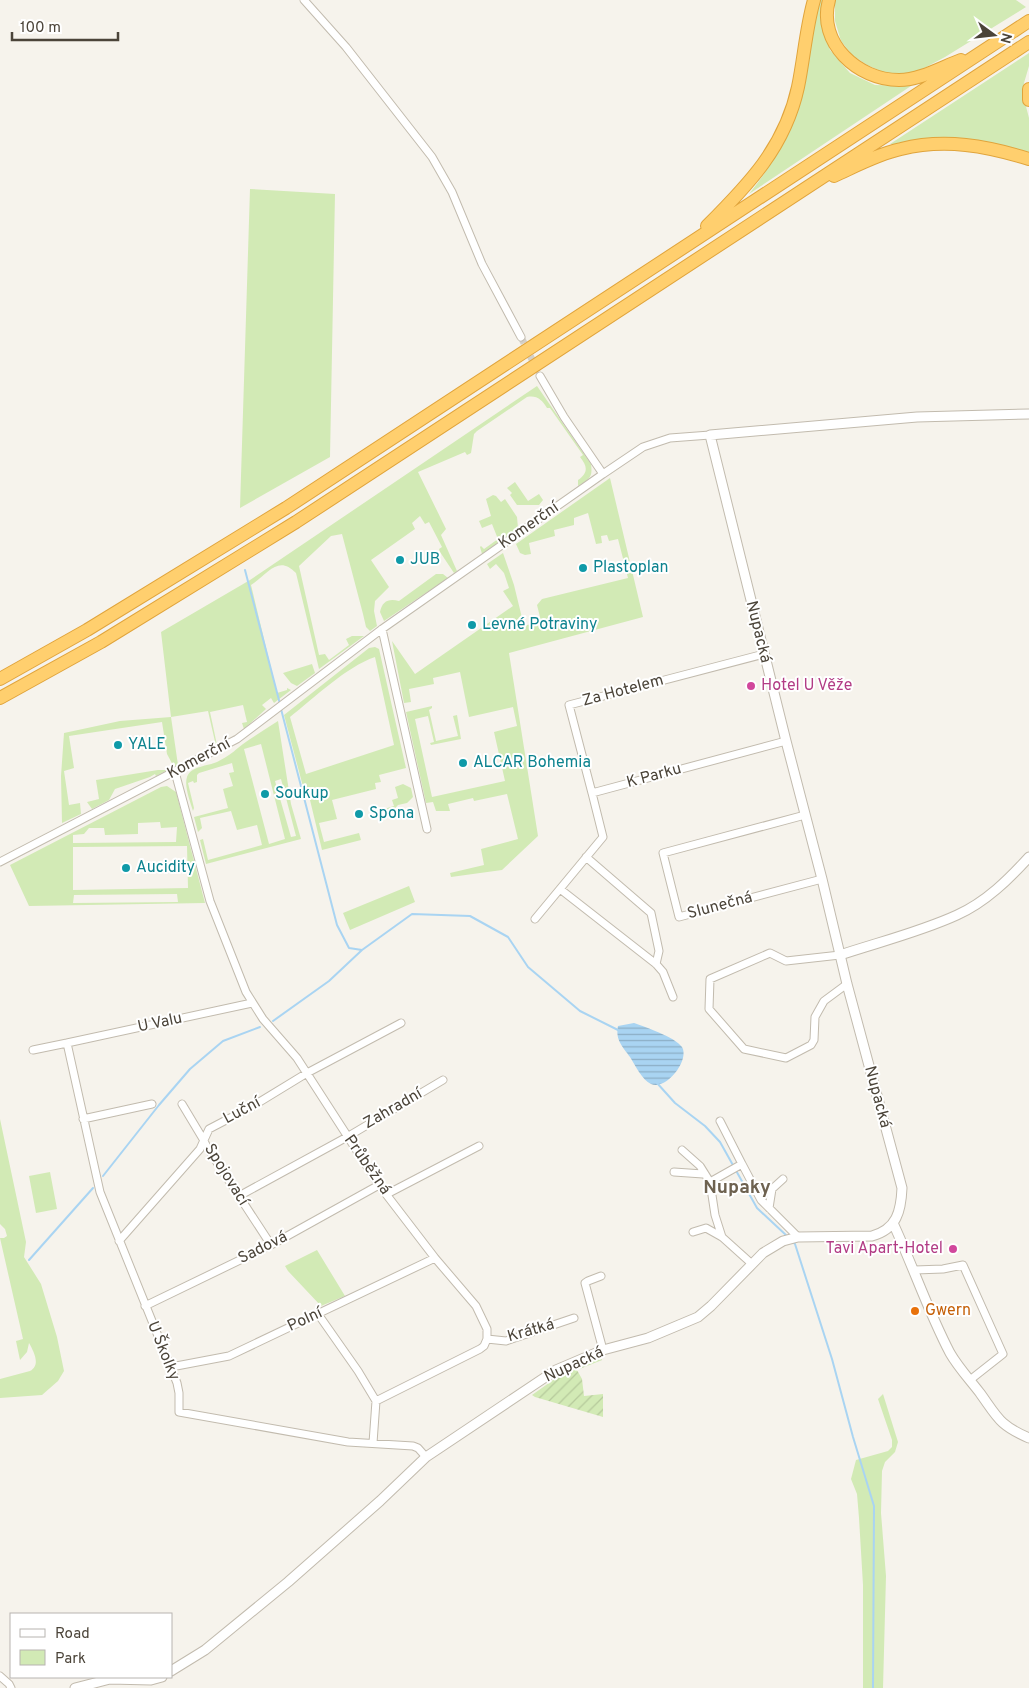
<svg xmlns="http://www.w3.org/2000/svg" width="1029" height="1688" font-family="Overpass,sans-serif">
<defs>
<pattern id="garden-furrows" width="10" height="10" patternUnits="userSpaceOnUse" patternTransform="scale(1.25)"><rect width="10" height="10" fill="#d2eab5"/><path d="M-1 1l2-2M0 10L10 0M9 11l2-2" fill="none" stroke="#b6ca9c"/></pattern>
<pattern id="water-rules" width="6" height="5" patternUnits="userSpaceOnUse" patternTransform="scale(1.25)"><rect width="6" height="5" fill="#a9d4f2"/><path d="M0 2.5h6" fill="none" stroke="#8caec5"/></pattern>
</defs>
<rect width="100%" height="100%" fill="#f6f3ec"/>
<path fill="#d2eab5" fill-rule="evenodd" d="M820,0H823L821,22L830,50L850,73L875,85L911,86L749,194C772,166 788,136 799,103C809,70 810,33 820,0Z
M835,0H1016L1026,7L945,57L915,73L897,75L885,73L867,65L852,55L841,41L835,21Z
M1029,53V66L1024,83L1023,95L1029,118V154L890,144Z
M250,189L335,194L330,457L240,508Z
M537,386L591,464C593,478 589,479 578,486V480C589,472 587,466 580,457L583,455L550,408H547C542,400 537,395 527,397L477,431L474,434L471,453L467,455L465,452L418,472L446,529L441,535L457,571L454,573L440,552L439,549L442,547L429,522L425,524L420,516L412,523L415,529L371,560L389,587L375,601L374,611L377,626L370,631L366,627L363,614L342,534L331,536L299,566L319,655L325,654L329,660L349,645L346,639L352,636H364L319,669L296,573C278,554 268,574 251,585L277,693L287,690V688L291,690L274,703L271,698L262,705L266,709L244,729L242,723L247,722L243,705L210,712L217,745L216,746L208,711L171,717L178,765L174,767L167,754L162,722L69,736L74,768L64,771L69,805L80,803L81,814L62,823L61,776L64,733L120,721L171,717L161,632L250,580Z
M610,478L643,617L509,653L538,836L502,870L451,877L450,873L484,865L481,849L518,839L507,794L474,801L473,798L448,804L450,811H436L433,802L426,803L406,712L432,706V708L429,710L436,741L458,736L453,716L457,715L461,739L431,745L430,743L434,742L428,716L415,719L432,797L505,781L494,732L517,726L513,707L469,717L460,672L433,678L434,684L409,689L411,702L404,703L392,641L415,674L513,606L503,591L509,588L504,573L496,564L490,569L487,564L503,553L514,585L524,626L541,621L537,605L542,599L628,578L618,539L609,541L607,535L601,536L602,543L596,544L588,513L574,518V525L554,530L555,536L529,543L531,554L525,555L520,553L516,544Z
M515,482L528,501L539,494L543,500L539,505H517L510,495L512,493L507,488Z
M493,495L496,496L501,502L505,499L517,517L518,528L482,554L480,547L481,546L484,549L498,539L492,524L482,528L479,521L491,516L486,499Z
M436,574H443L448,578L384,621L380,612C382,601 389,598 399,601Z
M375,647L379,649L406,768L379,775L381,782L375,783L376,789L332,800L337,819L319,823L324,842L359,833L361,840L322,850L310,800L305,794L284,715L369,648ZM375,657L394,745L306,774L290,717C314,698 346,667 375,657Z
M312,664L315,673L297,686L291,683L283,673Z
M278,721L291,804L301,839L206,864L200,840L203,839L208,860L262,845L257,825L237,830L231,811L200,818L202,828L198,832L194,817L228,808L223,789L233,786L229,773L234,772L232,763L199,773L197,775V782L194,783L193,781L188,783L194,808L193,811C190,801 184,786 187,777C191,766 208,766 217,762C229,756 233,752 243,744C254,736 266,729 278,721ZM261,744L285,839L269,844L244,749ZM281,779L296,836L291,837L275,781Z
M158,770H168L156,776L155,774L150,777L115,789L109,800L92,809L87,802L99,799L96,780Z
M403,784L411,788L413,797L407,803L398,805L384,820L381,810L394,806L392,800L398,798L395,787Z
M167,786L176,792L205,903L29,906L10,865L161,787ZM160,822L161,828L177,827L176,842L73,843V835L84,834L89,828H104L105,835L138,834V823ZM187,846L188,888L73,890V847ZM177,894L178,902L73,903L74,895Z
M409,886L415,902L350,930L343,913Z
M0,1119L26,1242L24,1257L41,1284L57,1337L64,1371L58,1381L42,1395L0,1398V1379L30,1371C41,1365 34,1352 29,1343L27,1352L20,1360L16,1341L23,1339L0,1238H4L7,1236L5,1229L0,1224Z
M50,1172L57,1209L36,1213L29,1176Z
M317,1250L345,1296L321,1306L288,1271L285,1266Z
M883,1394L898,1442L895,1452L885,1462L882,1471L881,1513L886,1576L883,1688H863V1585L859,1518L857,1494L851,1479L856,1460L888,1451L892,1447V1440L878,1399Z"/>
<path fill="url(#garden-furrows)" d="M600,1356L602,1360L577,1370L582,1379L584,1396L603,1394V1417L535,1397L532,1395L570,1368Z"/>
<path fill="url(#water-rules)" d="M634,1023C645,1027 675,1037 682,1047C690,1060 666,1091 651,1084C642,1080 635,1065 630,1057C623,1047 615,1040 618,1026Z"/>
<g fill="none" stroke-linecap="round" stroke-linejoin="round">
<path stroke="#a9d4f2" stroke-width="2" d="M245,570L280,704
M281,709L337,925L349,948L362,950L412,914L470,916L508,937L528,967L580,1011L618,1030
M273,1021L329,981L362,950
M657,1083L675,1103L705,1126L720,1142L757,1208L787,1236
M103,1176L159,1105L190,1069L223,1041L260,1027
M792,1241L795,1244L832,1359L853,1437L874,1506L873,1688
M29,1260L93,1188"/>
<path stroke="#d4d0c8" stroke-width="7" stroke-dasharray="7 3.5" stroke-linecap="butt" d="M521,337L540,376"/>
<g stroke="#c2bbae" stroke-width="9">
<path id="minor" d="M304,0L346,47L432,157L452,192L482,264L521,337
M540,376L564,417L603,474L643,447L670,438L710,435
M382,629L427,829
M175,772L210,901L246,992L263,1019L297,1058L379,1185L435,1258L476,1306L487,1329V1339L484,1346L480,1349L376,1401
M592,793L569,705L764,654
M805,815L663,853L679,917L822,879
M586,857L651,913L659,951L656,964
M0,862L237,739L382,629L603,474
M560,889L656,964L663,972L673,997
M535,919L603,837L592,793L786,741
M840,955L786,961L770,953L710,979L709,1009L744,1049L786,1058L811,1045L814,1040L815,1017L824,1001L847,984
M252,1003L67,1043L100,1192L177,1383L179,1393V1412L348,1442L413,1446L418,1448L426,1457
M33,1050L67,1043
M182,1104L203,1139L207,1147L271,1245
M83,1119L152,1104
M720,1121L742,1164
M682,1150L700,1166L710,1182L715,1215L722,1237
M674,1172L703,1174
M710,1182L742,1164L761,1200L798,1237
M387,1194L479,1146
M239,1196L347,1137L443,1080
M769,1208L772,1189L783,1179
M693,1232L706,1228L722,1237L752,1264
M119,1241L200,1149L209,1129L253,1106L307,1073L401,1023
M915,1270L943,1269L963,1265L1003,1354L970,1380
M601,1276L588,1281L585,1283L603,1350
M145,1306L271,1245L379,1185
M318,1314L358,1371L376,1401
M487,1339L506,1341L574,1318
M171,1367L229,1356L435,1258
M373,1443L376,1401
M0,1676L9,1684L11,1688"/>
</g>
<g stroke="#c2bbae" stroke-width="11">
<path id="tertiary" d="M840,955C879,942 920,932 957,915C986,902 1009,879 1029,857
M893,1223C913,1266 928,1311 950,1353C958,1367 970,1380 980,1393C998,1418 999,1425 1029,1438
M171,1671L205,1650L288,1582L380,1501L426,1457L556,1370L603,1350L648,1338L698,1317L711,1306L763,1253L783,1241L798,1237L872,1236C897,1229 901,1211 902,1188L847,984L822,879L786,741L710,435L917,417L1029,414
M75,1688L110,1679L151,1680L162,1677"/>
</g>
<g stroke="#e0a43c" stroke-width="14">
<path id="motorway" d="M829,0C817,43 858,80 899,80C920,80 942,67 961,60
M1029,89V100
M834,176C856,166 878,154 901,149C945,138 987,146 1029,159
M707,226C749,184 785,147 798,87C804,58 806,28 814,0
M0,679L87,630L286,508L1029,21
M0,698L101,642L296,522L1029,42"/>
</g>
<use href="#minor" stroke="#fff" stroke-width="7"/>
<use href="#tertiary" stroke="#fff" stroke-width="9"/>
<use href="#motorway" stroke="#ffcf6e" stroke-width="12"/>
</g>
<g fill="#0f9aa8" stroke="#fff" stroke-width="2">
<circle cx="400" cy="560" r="5"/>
<circle cx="583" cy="568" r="5"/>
<circle cx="472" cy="625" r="5"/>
<circle cx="118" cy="745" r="5"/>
<circle cx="463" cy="763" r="5"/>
<circle cx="265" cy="794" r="5"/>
<circle cx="359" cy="814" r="5"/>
<circle cx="126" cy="868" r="5"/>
</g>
<g fill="#d1479c" stroke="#fff" stroke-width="2">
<circle cx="751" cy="686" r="5"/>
<circle cx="953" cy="1249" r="5"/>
</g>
<circle fill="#e8710a" stroke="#fff" stroke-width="2" cx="915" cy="1311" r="5"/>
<g text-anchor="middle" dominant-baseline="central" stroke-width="4" stroke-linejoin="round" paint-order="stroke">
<g font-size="16" fill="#4b4439" stroke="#fff">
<text transform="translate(529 526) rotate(-35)">Komerční</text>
<text transform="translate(758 632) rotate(76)">Nupacká</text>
<text transform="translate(623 691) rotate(-15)">Za Hotelem</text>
<text transform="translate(199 759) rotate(-28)">Komerční</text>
<text transform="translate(654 776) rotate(-15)">K Parku</text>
<text transform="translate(720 906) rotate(-15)">Slunečná</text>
<text transform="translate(160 1023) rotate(-12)">U Valu</text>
<text transform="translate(877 1097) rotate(75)">Nupacká</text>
<text transform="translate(393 1109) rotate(-30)">Zahradní</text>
<text transform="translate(242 1111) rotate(-28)">Luční</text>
<text transform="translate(367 1165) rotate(55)">Průběžná</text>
<text transform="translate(226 1175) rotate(58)">Spojovací</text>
<text transform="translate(263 1248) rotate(-27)">Sadová</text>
<text transform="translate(305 1320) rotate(-25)">Polní</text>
<text transform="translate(531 1331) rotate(-16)">Krátká</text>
<text transform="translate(163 1351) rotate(68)">U Školky</text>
<text transform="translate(574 1365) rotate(-25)">Nupacká</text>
</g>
<g font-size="16" fill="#0d838f" stroke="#fff" text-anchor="start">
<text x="410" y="560">JUB</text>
<text x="593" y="568">Plastoplan</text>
<text x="482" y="625">Levné Potraviny</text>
<text x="128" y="745">YALE</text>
<text x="473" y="763">ALCAR Bohemia</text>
<text x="275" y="794">Soukup</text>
<text x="369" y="814">Spona</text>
<text x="136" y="868">Aucidity</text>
</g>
<g font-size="16" fill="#b23c85" stroke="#fff" text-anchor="start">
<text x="761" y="686">Hotel U Věže</text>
<text x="943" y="1249" text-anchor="end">Tavi Apart-Hotel</text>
</g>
<g font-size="16" fill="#c56008" stroke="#fff" text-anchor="start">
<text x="925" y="1311">Gwern</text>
</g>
<g font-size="19" font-weight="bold" fill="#6e6250" stroke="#fff">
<text x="737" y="1188">Nupaky</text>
</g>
</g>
<rect x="10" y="1613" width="162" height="65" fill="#ffffff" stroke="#b7b4b0"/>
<rect x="20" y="1629" width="25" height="8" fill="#ffffff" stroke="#b7b4b0"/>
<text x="55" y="1638" font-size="15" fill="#4b4439">Road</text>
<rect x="20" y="1650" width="25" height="15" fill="#d2eab5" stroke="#b7b4b0"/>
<text x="55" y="1663" font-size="15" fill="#4b4439">Park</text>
<g transform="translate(994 35) rotate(105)" stroke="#ffffff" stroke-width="4" paint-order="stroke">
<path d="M0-4L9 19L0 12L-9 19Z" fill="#4b4439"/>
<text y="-8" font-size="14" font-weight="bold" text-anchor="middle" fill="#4b4439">N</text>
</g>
<path d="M12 32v8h106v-8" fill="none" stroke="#4b4439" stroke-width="2.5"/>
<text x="20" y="32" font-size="15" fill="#4b4439" stroke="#ffffff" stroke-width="4" paint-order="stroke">100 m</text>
</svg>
